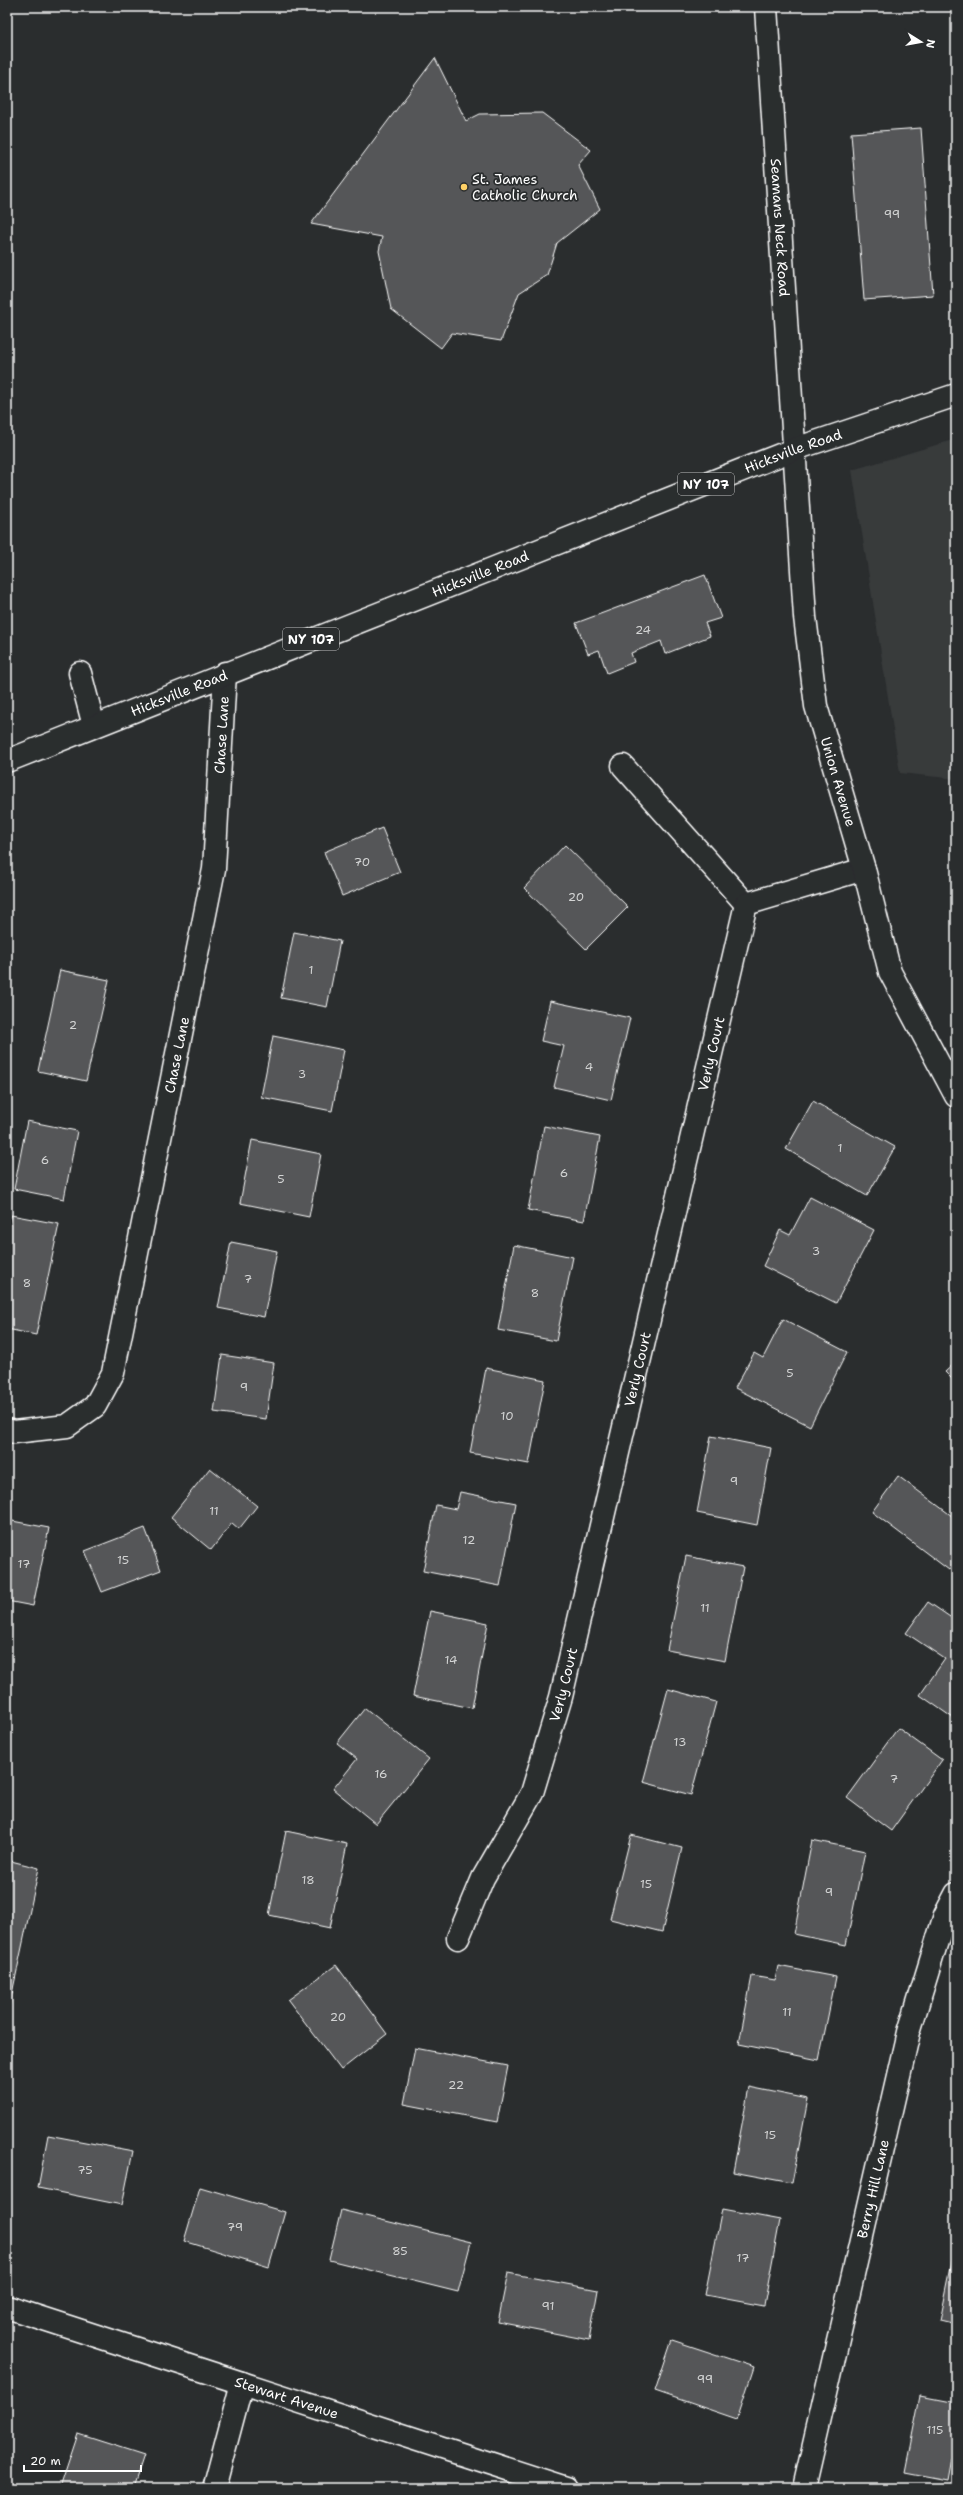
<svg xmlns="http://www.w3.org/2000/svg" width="963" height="2495" font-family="'Shantell Sans',sans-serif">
<rect width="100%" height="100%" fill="#2a2d2e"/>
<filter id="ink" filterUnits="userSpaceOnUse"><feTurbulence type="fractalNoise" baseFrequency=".025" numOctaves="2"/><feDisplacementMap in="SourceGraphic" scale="8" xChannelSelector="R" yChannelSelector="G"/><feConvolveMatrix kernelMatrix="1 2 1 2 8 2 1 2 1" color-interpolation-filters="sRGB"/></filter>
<g filter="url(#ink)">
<path fill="#373a3b" d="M956,439V779L900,773L852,470Z"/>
<path fill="#555758" stroke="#fff" d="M435,58L466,121L480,114L542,113L591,150L578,165L600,209L557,243L547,275L519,293L501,341L452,333L441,348L391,309L379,251L382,237L311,224Z
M921,128L933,295L864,300L851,133Z
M705,575L721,618L705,623L710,636L665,654L661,641L631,653L634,662L607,673L599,650L588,654L576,623Z
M382,828L400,872L342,896L324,852Z
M565,845L628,907L586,949L524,888Z
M294,932L340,941L327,1007L281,998Z
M60,970L109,980L86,1081L38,1071Z
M550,1001L630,1018L611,1100L554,1087L564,1046L541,1041Z
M273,1036L344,1050L332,1111L261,1097Z
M813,1101L895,1147L867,1196L786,1149Z
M27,1121L77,1131L64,1199L14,1189Z
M544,1126L600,1137L584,1221L528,1210Z
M252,1140L321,1154L309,1217L240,1203Z
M810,1197L874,1230L836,1303L763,1266L780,1230L790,1235Z
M11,1215L59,1224L36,1335L7,1329V1237Z
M231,1242L277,1251L264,1317L218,1308Z
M514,1245L573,1257L556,1341L498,1330Z
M783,1319L847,1352L810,1426L735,1388L754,1353L763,1358Z
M222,1355L274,1363L266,1419L214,1412Z
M956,1362V1383L945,1372Z
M486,1368L545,1380L529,1464L470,1453Z
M711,1436L771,1448L757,1525L697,1513Z
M210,1468L257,1506L239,1529L232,1523L211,1550L171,1517Z
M898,1476L956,1519V1561L949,1570L872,1512Z
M460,1492L516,1503L500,1586L423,1571L436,1505L456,1509Z
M7,1520L49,1528L33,1606L7,1601Z
M145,1528L161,1570L102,1592L85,1551Z
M686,1556L743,1567L725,1661L667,1650Z
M928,1602L956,1621V1720L920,1695L945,1659L906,1633Z
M430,1611L488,1623L472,1708L413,1696Z
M668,1689L716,1702L691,1795L643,1782Z
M365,1708L429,1759L376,1824L333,1789L357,1759L337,1743Z
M898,1728L942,1760L891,1831L847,1798Z
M286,1831L347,1844L330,1928L269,1915Z
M631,1835L682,1848L662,1932L610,1919Z
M812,1840L865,1851L846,1945L794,1934Z
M7,1860L39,1868L7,2017Z
M336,1965L387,2034L341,2070L288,2000Z
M778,1966L836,1977L819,2060L739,2044L752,1976L775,1980Z
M415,2048L508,2066L497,2122L404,2104Z
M749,2087L808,2099L792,2183L733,2172Z
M48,2135L133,2151L122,2205L38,2188Z
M200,2187L285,2212L269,2267L184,2241Z
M722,2209L780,2220L764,2306L705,2295Z
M341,2210L471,2242L458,2292L329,2260Z
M956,2243V2325L940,2321Z
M508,2273L598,2290L589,2340L498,2322Z
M672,2340L754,2367L737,2419L655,2391Z
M920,2396L956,2403V2459L951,2458L947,2480L905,2472Z
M78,2434L144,2455L133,2488H60Z"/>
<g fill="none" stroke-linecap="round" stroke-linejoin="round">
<g stroke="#fff" stroke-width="25">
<path id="lane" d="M80,673L94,726"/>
</g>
<g stroke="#fff" stroke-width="25">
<g id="street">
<path d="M623,766L746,904"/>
<path id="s1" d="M7,1430L14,1432L67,1426L95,1406L113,1373L214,869L225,673"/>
<path id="s2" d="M458,1938L483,1878L532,1793L561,1697L746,904L864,869"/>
<path d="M214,2488L242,2383"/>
<path id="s3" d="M804,2488L909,2032L945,1915L956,1894"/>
</g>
</g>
<g stroke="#fff" stroke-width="25">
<g id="secondary">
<path id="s4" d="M766,7L805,617L816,706L864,869L890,972L956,1096"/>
<path id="s5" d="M7,2307L566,2488"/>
</g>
</g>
<g stroke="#fff" stroke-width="25">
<g id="primary">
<path id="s6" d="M7,761L795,449L956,395"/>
</g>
</g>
<use href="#lane" stroke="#2a2d2e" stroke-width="22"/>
<use href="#street" stroke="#2a2d2e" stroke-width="22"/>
<use href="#secondary" stroke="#2a2d2e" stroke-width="22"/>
<use href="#primary" stroke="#2a2d2e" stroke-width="22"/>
</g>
</g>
<circle fill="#ffd166" stroke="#2a2d2e" stroke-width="1.5" cx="464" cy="187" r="4"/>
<g text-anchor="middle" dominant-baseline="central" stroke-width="3.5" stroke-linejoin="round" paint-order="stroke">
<g font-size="12" fill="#d4d5d5">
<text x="892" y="214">99</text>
<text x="643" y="630">24</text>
<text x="362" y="862">70</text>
<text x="576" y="897">20</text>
<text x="311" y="970">1</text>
<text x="73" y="1025">2</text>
<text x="589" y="1067">4</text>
<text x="302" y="1074">3</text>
<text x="840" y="1148">1</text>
<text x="45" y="1160">6</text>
<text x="564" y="1173">6</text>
<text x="281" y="1179">5</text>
<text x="816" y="1251">3</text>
<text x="248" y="1279">7</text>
<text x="27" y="1283">8</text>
<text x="535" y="1293">8</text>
<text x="790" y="1373">5</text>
<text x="244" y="1387">9</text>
<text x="507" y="1416">10</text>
<text x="734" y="1481">9</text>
<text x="214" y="1511">11</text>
<text x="469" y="1540">12</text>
<text x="123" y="1560">15</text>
<text x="24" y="1564">17</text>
<text x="705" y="1608">11</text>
<text x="451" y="1660">14</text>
<text x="680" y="1742">13</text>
<text x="381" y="1774">16</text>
<text x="894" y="1779">7</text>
<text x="308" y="1880">18</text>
<text x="646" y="1884">15</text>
<text x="829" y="1892">9</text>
<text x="787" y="2012">11</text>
<text x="338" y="2017">20</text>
<text x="456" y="2085">22</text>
<text x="770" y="2135">15</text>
<text x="85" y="2170">75</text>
<text x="235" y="2227">79</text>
<text x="400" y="2251">85</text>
<text x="743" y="2258">17</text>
<text x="548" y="2306">91</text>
<text x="705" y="2379">99</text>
<text x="935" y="2430">115</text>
</g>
<g fill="#2a2d2e" stroke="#bfc0c0" stroke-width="1">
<rect x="678" y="473" width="56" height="22" rx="3"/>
<rect x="283" y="628" width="56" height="22" rx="3"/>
</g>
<g font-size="13" font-weight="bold" fill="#fff">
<text x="706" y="484">NY 107</text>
<text x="311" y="639">NY 107</text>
</g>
<g font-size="14" fill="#fff" stroke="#2a2d2e" text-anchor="start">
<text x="472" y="179">St. James<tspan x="472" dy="16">Catholic Church</tspan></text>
</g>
<g font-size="14" fill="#fff" stroke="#2a2d2e">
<text stroke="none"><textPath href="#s4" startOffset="221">Seamans Neck Road</textPath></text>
<text stroke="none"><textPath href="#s6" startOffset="845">Hicksville Road</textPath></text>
<text stroke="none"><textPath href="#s6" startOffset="509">Hicksville Road</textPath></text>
<text stroke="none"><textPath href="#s6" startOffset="185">Hicksville Road</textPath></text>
<text stroke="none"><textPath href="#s1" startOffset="781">Chase Lane</textPath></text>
<text stroke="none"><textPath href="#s4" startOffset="780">Union Avenue</textPath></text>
<text stroke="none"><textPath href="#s2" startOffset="924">Verly Court</textPath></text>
<text stroke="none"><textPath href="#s1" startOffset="457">Chase Lane</textPath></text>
<text stroke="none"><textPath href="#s2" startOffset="600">Verly Court</textPath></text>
<text stroke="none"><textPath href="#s2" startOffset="276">Verly Court</textPath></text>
<text stroke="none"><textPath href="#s3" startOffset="307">Berry Hill Lane</textPath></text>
<text stroke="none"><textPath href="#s5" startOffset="294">Stewart Avenue</textPath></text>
</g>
</g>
<rect width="963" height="2495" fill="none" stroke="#2a2d2e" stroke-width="24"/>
<rect x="12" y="12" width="939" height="2471" fill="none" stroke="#fff" stroke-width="1.5" filter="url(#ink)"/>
<g transform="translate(921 42) rotate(101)" stroke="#2a2d2e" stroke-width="3" paint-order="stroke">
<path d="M0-3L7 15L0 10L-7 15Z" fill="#ffffff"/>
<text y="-6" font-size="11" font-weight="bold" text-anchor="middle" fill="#ffffff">N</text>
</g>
<path d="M24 2465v6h117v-6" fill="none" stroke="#ffffff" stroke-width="2"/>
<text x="30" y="2465" font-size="12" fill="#ffffff" stroke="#2a2d2e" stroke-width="3" paint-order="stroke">20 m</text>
</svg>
